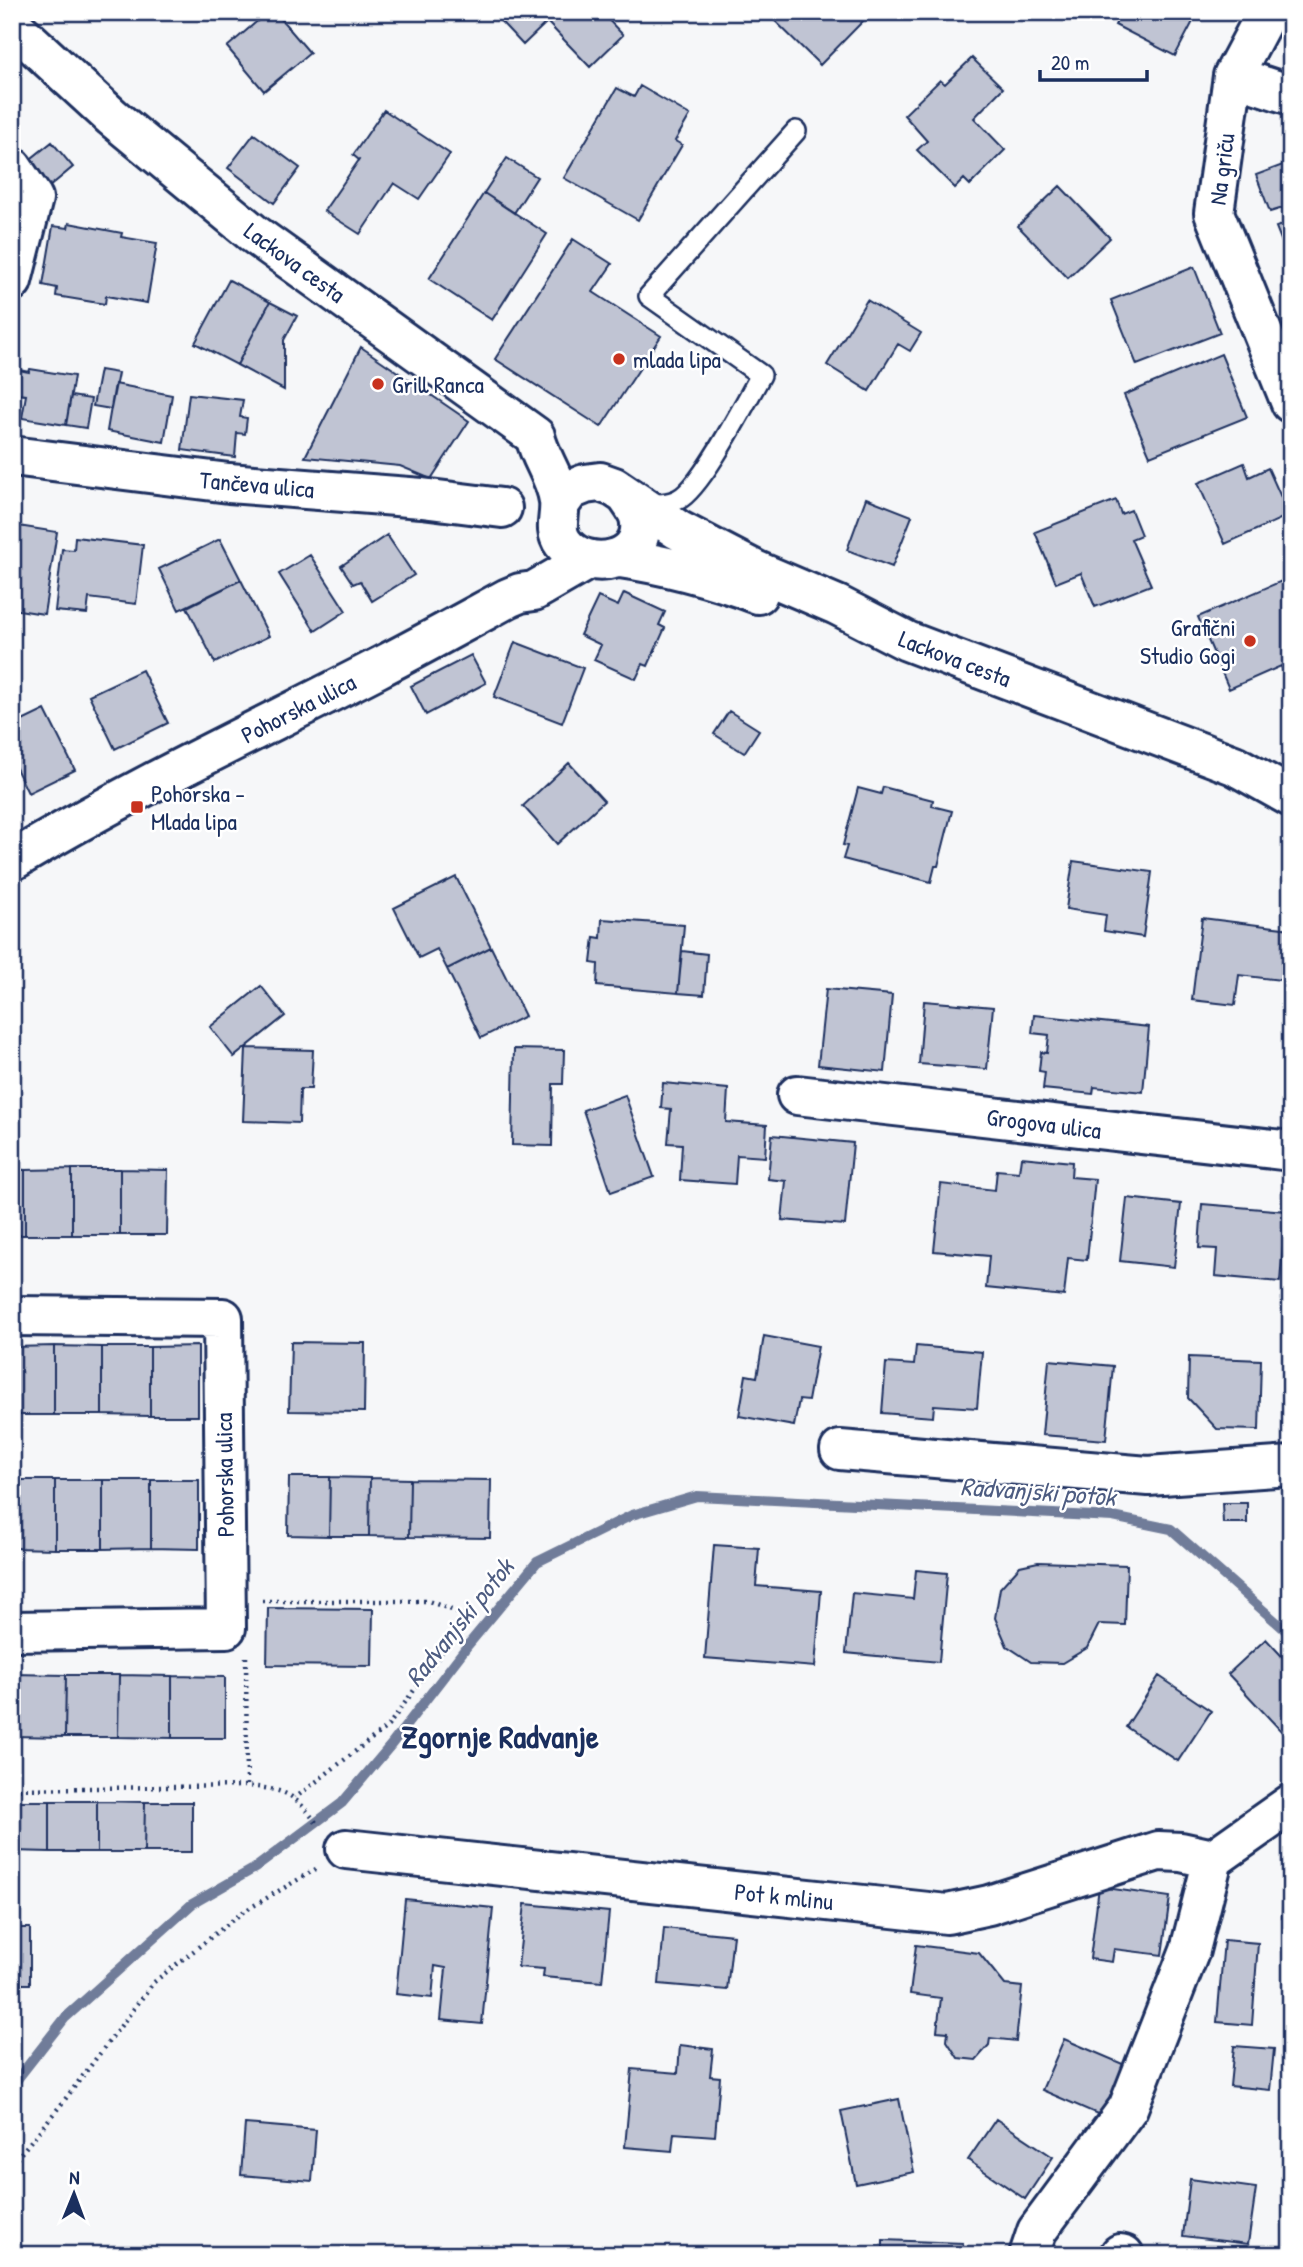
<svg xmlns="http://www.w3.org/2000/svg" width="1303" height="2267" font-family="'Patrick Hand',sans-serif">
<rect width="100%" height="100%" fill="#f6f7f9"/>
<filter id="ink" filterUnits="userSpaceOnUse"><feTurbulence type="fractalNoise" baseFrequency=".0143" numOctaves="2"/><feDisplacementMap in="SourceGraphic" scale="14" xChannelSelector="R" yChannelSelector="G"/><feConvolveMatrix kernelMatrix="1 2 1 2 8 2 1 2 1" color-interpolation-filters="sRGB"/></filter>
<g filter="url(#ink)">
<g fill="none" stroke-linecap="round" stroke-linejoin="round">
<path stroke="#707c99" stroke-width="10" d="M12,2086L65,2018L192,1904L255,1868L342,1803L391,1745L468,1645L537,1562L632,1515L697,1496L1113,1517L1171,1529L1291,1635"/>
</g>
<path fill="#c0c4d3" stroke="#1b2f5e" stroke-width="2" d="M268,12H275L310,53L264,91L227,47Z
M492,12H601L623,35L590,67L547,22L523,45Z
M766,12H861L866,18L820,65Z
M1122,12H1198L1175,56L1115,25Z
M972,58L1003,88L974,118L1005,150L970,185L964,179L955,188L917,150L927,141L904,115L940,80L945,84Z
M640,86L690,115L675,141L682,145L638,220L564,178L617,88L634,97Z
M384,110L450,154L419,199L394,183L360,234L324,211L359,160L353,155Z
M254,134L300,168L274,203L228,168Z
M52,142L73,167L49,187L27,162Z
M507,158L537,177L514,213L484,193Z
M1291,162V254L1287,255L1276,227L1288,223L1283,208L1270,212L1256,175Z
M1060,186L1110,238L1068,278L1018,226Z
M484,193L547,234L492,320L429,279Z
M69,223L122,233L121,237L157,243L147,303L106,296L105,304L56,296L57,288L43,285L53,226L68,228Z
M573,239L612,264L593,292L661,336L601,427L495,359Z
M1194,267L1220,333L1137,365L1111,300Z
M229,280L270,302L237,365L195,343Z
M867,300L921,333L910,351L898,344L869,391L827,365Z
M270,302L297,316L284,340V390L237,365Z
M361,347L469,421L431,479L400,466L305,457Z
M1221,354L1247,417L1150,456L1124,395Z
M30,369L74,376L66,425L22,418L26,395L15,394L19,370L29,372Z
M100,370L118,373L111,409L93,406Z
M115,384L172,395L164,442L107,431Z
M189,394L243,400L240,417L247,418L245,434L237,433L235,457L182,450Z
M71,396L91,399L86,428L66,425Z
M1244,463L1249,477L1268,468L1289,515L1225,544L1198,483Z
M866,498L912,516L892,567L847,550Z
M1116,500L1121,514L1131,510L1141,535L1131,539L1151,585L1095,607L1081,573L1056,583L1035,532Z
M12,525L57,532L44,614L12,609Z
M387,535L414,575L372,601L360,581L353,584L341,566Z
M75,537L143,545L136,604L89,598L87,614L55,611L62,549L74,550Z
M220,539L241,580L179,610L159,569Z
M310,555L346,611L315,631L279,574Z
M1291,577V688L1281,666L1229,689L1198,617Z
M241,580L269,636L215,663L187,607Z
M624,593L665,612L659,625L665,628L648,666L643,664L636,679L594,660L601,645L580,635L598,597L618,606Z
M515,642L583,668L562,723L494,697Z
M471,655L486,683L426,715L411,686Z
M142,670L168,723L115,749L89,695Z
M45,710L75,770L28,793L12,760V726Z
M729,711L759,730L744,753L714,734Z
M569,763L604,801L557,844L523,806Z
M883,787L933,800L932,806L952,811L938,866H935L931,882L843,859L847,846L843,845L858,788L881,794Z
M1073,861L1152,872L1143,937L1104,931L1106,915L1066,909Z
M456,877L491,947L447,969L437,949L419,958L394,908Z
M1202,918L1291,929L1289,981L1239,975L1235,1005L1192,1000Z
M602,919L684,925L678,993L597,986L598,964L591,963L594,937L601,938Z
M491,947L525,1016L481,1038L447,969Z
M682,951L707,954L704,995L678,993Z
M261,986L285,1016L234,1057L210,1027Z
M826,989L892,995L885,1072L818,1065Z
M924,1001L993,1007L987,1069L919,1064Z
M1034,1015L1149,1027L1143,1092L1094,1087L1093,1094L1043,1089L1045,1072L1039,1071L1041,1052L1047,1053L1049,1035L1032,1033Z
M246,1048L313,1050L311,1089H300L299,1123L243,1121Z
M514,1049L564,1050L563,1084H553L552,1146L512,1145Z
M663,1083L728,1089L726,1122L767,1125L765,1157L737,1155L735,1184L680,1180L682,1144L668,1143L671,1109L661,1108Z
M625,1095L654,1177L611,1192L583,1110Z
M772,1135L853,1143L845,1225L782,1220L786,1181L768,1179Z
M1021,1157L1072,1162L1071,1177L1095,1179L1087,1260L1068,1258L1064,1296L986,1288L989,1256L934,1251L941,1184L995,1190L997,1170L1019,1172Z
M12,1169L25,1170V1235H12Z
M72,1169H120V1235H72Z
M72,1169V1235H25V1170Z
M120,1169L168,1170L167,1235H120Z
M1127,1198L1181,1204L1174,1267L1120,1261Z
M1202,1204L1286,1211L1280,1282L1215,1276L1217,1249L1199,1248Z
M764,1336L818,1346L808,1401L799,1400L794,1426L739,1416L746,1375L757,1377Z
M291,1342L365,1343L364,1412L289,1411Z
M54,1346L102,1347V1415H54Z
M54,1346V1415H12V1347Z
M198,1346V1416H150V1347Z
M916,1346L982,1352L977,1408L934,1405L933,1417L882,1413L886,1363L914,1365Z
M102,1347H150V1416L102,1415Z
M1189,1357L1261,1360L1259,1430L1217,1429L1188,1398Z
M1049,1360L1113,1366L1106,1440L1042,1435Z
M289,1477H330L329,1536L288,1535Z
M330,1477L370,1478L369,1536H329Z
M370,1478L410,1479L409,1537L369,1536Z
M410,1479L491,1480L490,1538L409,1537Z
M12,1480H55V1549L12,1548Z
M55,1480H103V1549H55Z
M103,1480H151V1548L103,1549Z
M151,1480H199V1549L151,1548Z
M1222,1503H1247V1523H1223Z
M714,1545L759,1548L756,1586L821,1591L815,1667L705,1658Z
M1038,1562L1127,1565L1125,1625L1099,1624L1087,1648L1062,1663L1031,1662L1007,1646L995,1618L1000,1588L1020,1566Z
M916,1570L947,1573L939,1662L846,1653L852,1593L913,1599Z
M268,1608L373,1609L372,1666L267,1665Z
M1266,1639L1291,1666V1728L1284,1734L1228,1674Z
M13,1674L66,1675L65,1737L12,1736Z
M66,1675H119L118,1737H65Z
M119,1675L172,1676V1738L118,1737Z
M172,1676L225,1677V1738H172Z
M1159,1676L1211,1711L1178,1761L1126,1727Z
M12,1801H50V1852L12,1851Z
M50,1801H97V1852H50Z
M97,1801L145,1802L144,1852H97Z
M145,1802H192V1852H144Z
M1284,1880H1291V1918H1282Z
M1099,1887L1170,1897L1162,1955L1114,1949L1112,1962L1090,1959Z
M405,1899L493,1908L482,2024L441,2020L446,1968L435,1966L432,1998L396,1994Z
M525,1904L609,1912L602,1982L543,1977L544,1969L518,1967Z
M12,1928H30V1984H12Z
M664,1928L733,1935L727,1990L659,1984Z
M1224,1940L1258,1943L1252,2025L1217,2022Z
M916,1945L979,1953L1005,1985L1022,1987L1016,2041L990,2038L989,2045L976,2060L958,2058L947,2041L948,2032L937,2031L941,1998L910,1994Z
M1064,2039L1125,2065L1102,2116L1042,2090Z
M680,2045L713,2049L710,2076L720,2077L715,2136L674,2133L672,2151L625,2147L632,2069L678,2073Z
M1234,2046L1274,2049L1270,2090L1230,2086Z
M899,2099L914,2172L856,2184L841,2111Z
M996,2119L1053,2157L1025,2199L968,2160Z
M245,2124L316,2130L312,2181L241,2175Z
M1190,2179L1256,2188L1248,2244L1183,2236Z
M883,2240L963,2243V2255H883Z"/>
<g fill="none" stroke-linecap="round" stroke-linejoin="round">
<g stroke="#1b2f5e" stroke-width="24">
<path id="lane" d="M646,503C655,505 670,504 679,499C702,487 746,401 761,375L649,296L796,131"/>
</g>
<g stroke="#1b2f5e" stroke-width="44">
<path id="street" d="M1267,12L1233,76L1214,213L1291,403
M1233,76L1291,95
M12,167L33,198L12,281
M12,456L229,483L422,498L502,508
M12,861C129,790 254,732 376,669C421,646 464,622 508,598L520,593L534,591L586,561
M797,1095L1291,1151
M12,1316L223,1318L226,1628L12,1631
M840,1450L1148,1476L1291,1466
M346,1849L947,1914L989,1905L1158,1851L1181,1852L1213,1859
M1120,2254L1124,2255
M1029,2255L1037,2231L1128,2108L1190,1950L1213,1859L1291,1804"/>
</g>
<g stroke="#1b2f5e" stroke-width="44">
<path id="secondary" d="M12,25L112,117L254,234L535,436C540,459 556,477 559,501C561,516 553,529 563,543C586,575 650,562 639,517C637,510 632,504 628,498
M560,504L570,490L585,484L600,482L614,487L678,530L757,571L837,605L907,641L1234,765L1291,797
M620,558C668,565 712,577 758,594"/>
</g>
<path stroke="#1b2f5e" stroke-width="4.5" stroke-dasharray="2 5" stroke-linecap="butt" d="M262,1601H428L468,1616L388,1726L295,1798
M246,1657L247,1786
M12,1789L247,1786C287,1790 294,1793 318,1825
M12,2164L60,2106L154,1982L243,1912L316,1869"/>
<use href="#lane" stroke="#fff" stroke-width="19"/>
<use href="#street" stroke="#fff" stroke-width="38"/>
<use href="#secondary" stroke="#fff" stroke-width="38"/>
</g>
</g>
<g fill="#c8321e" stroke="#fff" stroke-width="2.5">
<circle cx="619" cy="359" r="7"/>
<circle cx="378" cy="384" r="7"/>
<circle cx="1250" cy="641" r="7"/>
<rect x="130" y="800" width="14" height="14" rx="3.5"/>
</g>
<g text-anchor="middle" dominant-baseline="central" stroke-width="5" stroke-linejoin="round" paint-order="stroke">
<g font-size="24" fill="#1b2f5e" stroke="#fff">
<text transform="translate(1221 169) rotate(-83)">Na griču</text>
<text transform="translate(295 262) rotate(36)">Lackova cesta</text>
<text transform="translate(257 484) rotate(5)">Tančeva ulica</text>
<text transform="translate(955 658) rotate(21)">Lackova cesta</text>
<text transform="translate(298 708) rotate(-27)">Pohorska ulica</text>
<text transform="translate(1044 1123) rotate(7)">Grogova ulica</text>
<text transform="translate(224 1475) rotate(-91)">Pohorska ulica</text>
<text transform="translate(784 1896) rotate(6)">Pot k mlinu</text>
</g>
<g font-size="24" fill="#1b2f5e" stroke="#fff" text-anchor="start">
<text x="633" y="359">mlada lipa</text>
<text x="392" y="384">Grill Ranca</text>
<text x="1236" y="627" text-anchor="end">Grafični<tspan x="1236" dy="28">Studio Gogi</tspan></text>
<text x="151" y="793">Pohorska -<tspan x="151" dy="28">Mlada lipa</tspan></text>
</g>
<g font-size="26" font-style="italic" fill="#4d5c81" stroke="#fff">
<text transform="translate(1038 1491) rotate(4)">Radvanjski potok</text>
<text transform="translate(459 1622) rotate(-51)">Radvanjski potok</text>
</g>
<g font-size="32" font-weight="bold" fill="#1b2f5e" stroke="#fff">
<text x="500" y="1736">Zgornje Radvanje</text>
</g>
</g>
<rect width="1303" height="2267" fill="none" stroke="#fff" stroke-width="42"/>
<rect x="21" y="21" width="1261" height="2225" fill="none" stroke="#1b2f5e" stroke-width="2.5" filter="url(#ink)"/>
<g transform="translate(74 2194) rotate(1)" stroke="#ffffff" stroke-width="5" paint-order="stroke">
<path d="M0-5L12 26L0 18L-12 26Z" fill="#1b2f5e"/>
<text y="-10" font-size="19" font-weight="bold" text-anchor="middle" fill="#1b2f5e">N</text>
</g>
<path d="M1040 70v10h107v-10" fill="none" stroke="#1b2f5e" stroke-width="3.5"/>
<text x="1051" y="70" font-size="21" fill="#1b2f5e" stroke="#ffffff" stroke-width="5" paint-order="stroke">20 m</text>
</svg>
